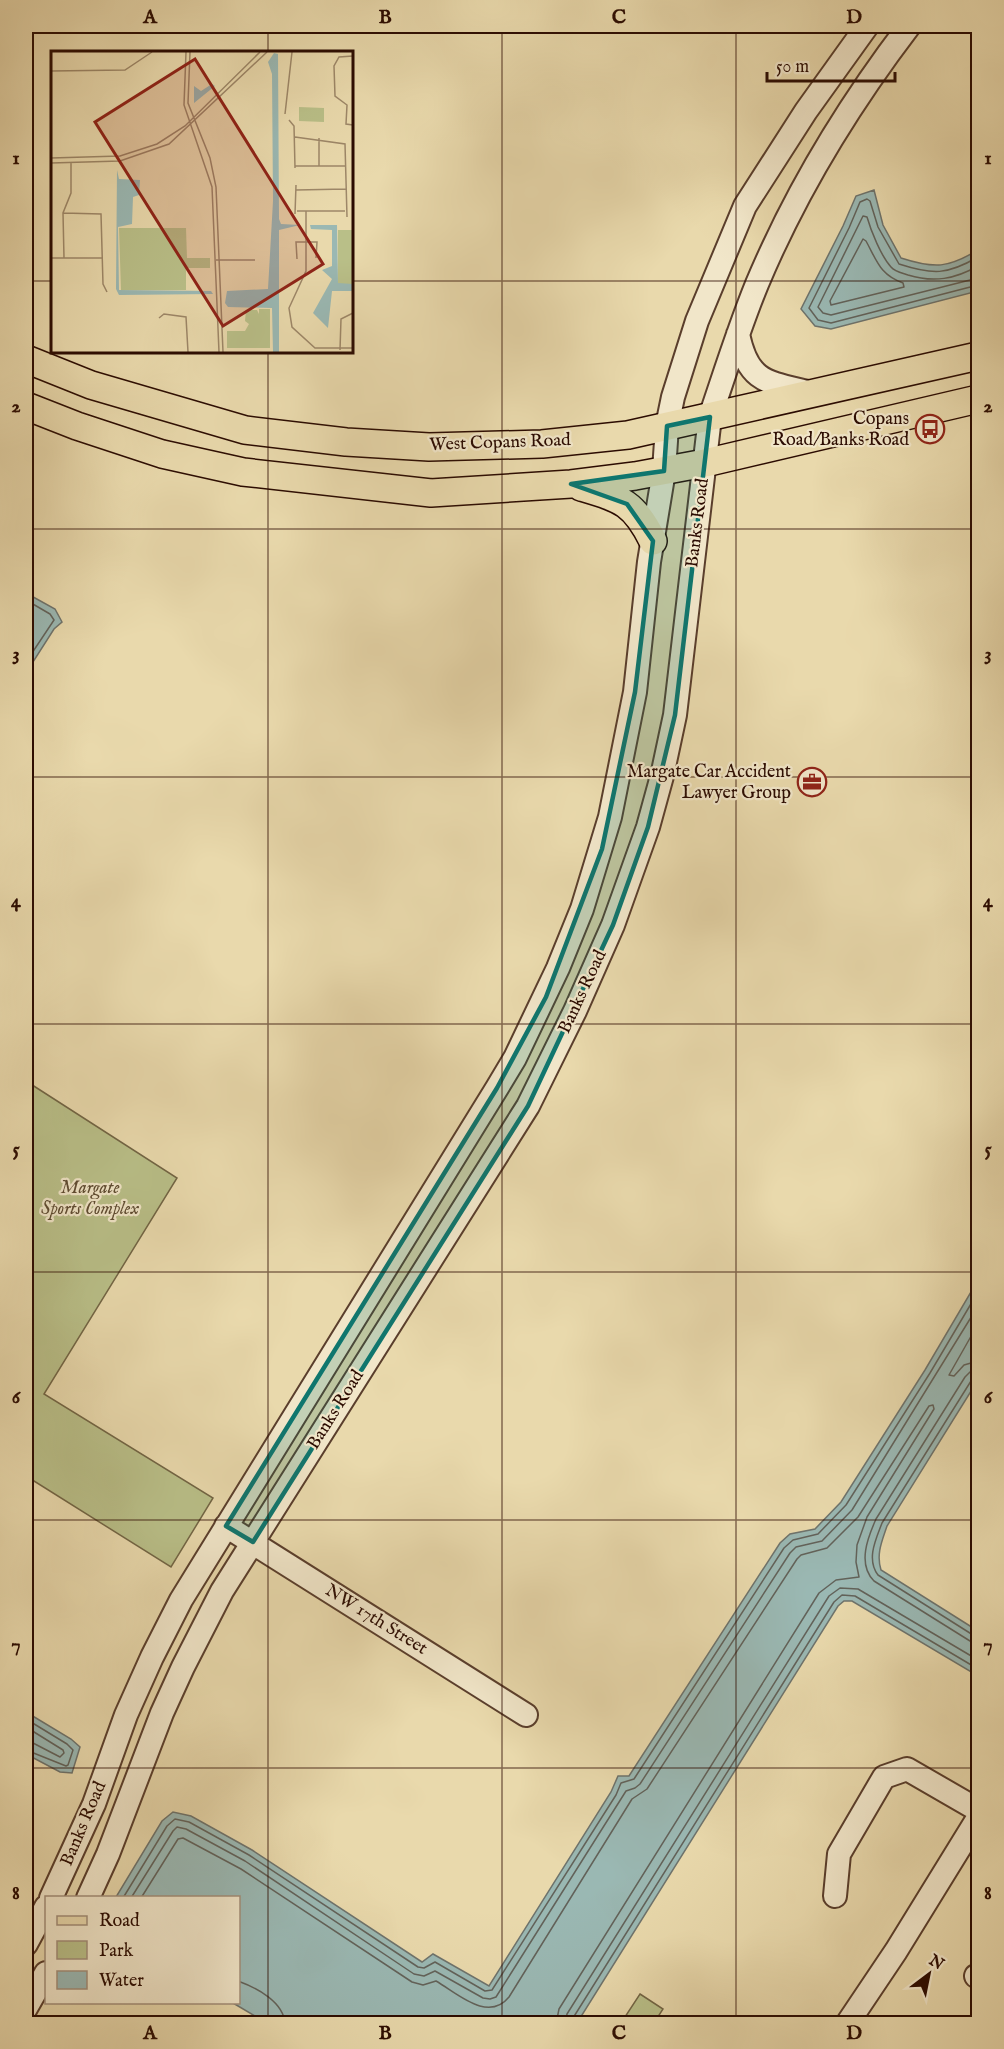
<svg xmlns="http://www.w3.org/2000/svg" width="1004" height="2049" font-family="'IM FELL English',serif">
<rect width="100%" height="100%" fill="#e9d9ac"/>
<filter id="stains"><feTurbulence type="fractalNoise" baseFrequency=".00333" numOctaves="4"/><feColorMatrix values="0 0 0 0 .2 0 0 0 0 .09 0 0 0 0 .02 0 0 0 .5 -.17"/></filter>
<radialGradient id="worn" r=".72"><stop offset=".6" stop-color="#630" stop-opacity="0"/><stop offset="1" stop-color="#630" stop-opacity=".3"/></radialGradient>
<path fill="#b9bf88" stroke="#726544" stroke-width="1.5" d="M26,1081L177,1178L44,1394L213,1498L171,1567L26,1476Z
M640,1994L663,2009L654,2023H621Z"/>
<path fill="#9ab8b3" stroke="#6e736c" stroke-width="1.5" d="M874,190L883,225L901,258C935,269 948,268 978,250V291L831,329L815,326L801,309L843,226L856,196Z
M26,593L55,609L62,622L54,629L26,673Z
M978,1280V1380L887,1526C882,1541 876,1554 881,1570L978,1631V1676L852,1601H844L838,1606L577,2023H267L233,2003L238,2002V1898L116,1897L162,1821L173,1812L191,1816L252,1850L422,1962L433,1954L489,1986L611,1792L618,1776H629L780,1543L790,1534L815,1529L841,1502L925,1370Z
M26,1712L71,1739L80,1747L72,1773L60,1772L26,1754Z"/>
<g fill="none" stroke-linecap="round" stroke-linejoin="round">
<path stroke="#62625a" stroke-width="1.5" d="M863,239L866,241C877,261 880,275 903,283L904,287L831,305L830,301Z
M978,257C947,275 933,275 899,264L878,227L870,201L867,199L860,202L849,228L809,308L818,320L831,323L978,285
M978,266C955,279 934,283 908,275C902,273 895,272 891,267C881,256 871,231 867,217L863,216L818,307L823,313L831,315L978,278
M26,600L50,614L54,620L26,662
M978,1324L949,1375L954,1376L964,1365L978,1361
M978,1370L970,1372L965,1377L876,1519C868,1537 857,1564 874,1581L970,1641L978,1643
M978,1378L971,1381L882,1523C876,1539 866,1559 878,1575L973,1635L978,1636
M26,1719L67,1744L73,1750L68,1765L66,1766L26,1750
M26,1727L63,1750L64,1753L60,1757L33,1743L26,1742
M123,1898L167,1826L175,1819L189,1822L249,1855L418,1967L424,1968L435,1962L485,1991L492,1990L616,1795L621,1783L634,1779L784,1548L793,1540L818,1534L846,1505L930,1373L978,1292
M131,1898L173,1831L177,1827L186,1829L245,1861L414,1974L424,1976L435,1971L483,1998L490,1999L496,1997L626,1791L635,1788L640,1784L790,1553L796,1547L822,1541L852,1510L978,1306
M141,1898L178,1839L183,1838L241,1869L412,1982L423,1985L436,1981C457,1993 488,2023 509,1997L632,1799L647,1789L797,1559L801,1555L827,1548L858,1517L929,1406L933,1405L934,1409L867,1517L857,1545L856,1562L859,1577L836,1580L819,1593L559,2009L556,2024
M238,1981C257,1988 284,2002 285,2024
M565,2024L567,2014L829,1596L840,1588L858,1589L978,1660
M572,2024L573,2018L834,1602L842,1595L855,1596L978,1669"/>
<g stroke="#5a3e2c" stroke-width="26">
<path id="minor" d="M738,334C748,383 767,382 812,393
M226,1526L526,1715
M835,1896L839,1854L884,1777L907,1769L978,1810
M51,1898L94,1804L126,1715L152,1657L181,1600L497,1088L515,1058L558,968L582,909L610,817L635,692L649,562L664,471L667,426L673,397L697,321L745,206L806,111L867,26
M88,1898L108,1854L162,1713L183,1667L222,1591L528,1106L575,1011L613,925L648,827L662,776L675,715L710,417C725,373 739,328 757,284C796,191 848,106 909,26
M26,1944L46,1907
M976,1976L978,1975
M26,2008L46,1973
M847,2024L896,1951L978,1818"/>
</g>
<g stroke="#2b0b01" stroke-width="30">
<path id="major" d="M26,359L91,385L245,430L346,442L429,447L542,444L628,435L978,356
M26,406L77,426L162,454L243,472L431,493L571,484L635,476L705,463L978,399
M581,487C621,499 634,502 653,541"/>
</g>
<use href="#minor" stroke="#f1e6c9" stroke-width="22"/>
<use href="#major" stroke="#e9d9ac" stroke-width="27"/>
</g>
<path fill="#0f766e" fill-opacity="0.2" stroke="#0f766e" stroke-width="4.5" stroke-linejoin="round" d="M710,417L675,715L648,827L613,925L528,1106L253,1542L226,1526L497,1088L546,997L602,849L635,692L653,541L627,504L571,484L664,471L667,426Z"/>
<path fill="none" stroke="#2b0b01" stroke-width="1.5" stroke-opacity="0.55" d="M268,26V52M502,26V2024M736,26V2024M26,281H52M351,281H978M268,351V2024M26,529H978M26,777H978M26,1024H978M26,1272H978M26,1520H978M26,1768H978"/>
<defs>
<g id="bus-ring" transform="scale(1.5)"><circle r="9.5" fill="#f1e6c9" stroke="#8f2418" stroke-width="1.5"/><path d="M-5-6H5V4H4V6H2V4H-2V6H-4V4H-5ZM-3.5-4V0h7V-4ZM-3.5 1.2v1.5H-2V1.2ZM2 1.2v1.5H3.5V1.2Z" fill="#8f2418"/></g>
<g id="office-ring" transform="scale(1.5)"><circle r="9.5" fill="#f1e6c9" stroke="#8f2418" stroke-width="1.5"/><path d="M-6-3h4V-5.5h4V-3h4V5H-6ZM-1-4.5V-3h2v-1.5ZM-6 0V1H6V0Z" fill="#8f2418"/></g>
</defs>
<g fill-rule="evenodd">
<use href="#bus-ring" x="930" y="429"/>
<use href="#office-ring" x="812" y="782"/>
</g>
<g text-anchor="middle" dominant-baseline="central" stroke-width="4.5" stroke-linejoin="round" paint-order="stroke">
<g font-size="18" fill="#2b0b01" stroke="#f1e6c9" text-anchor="end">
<text x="909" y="419">Copans<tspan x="909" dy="21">Road/Banks Road</tspan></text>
<text x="791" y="772">Margate Car Accident<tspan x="791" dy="21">Lawyer Group</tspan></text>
</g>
<g font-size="18" fill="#2b0b01" stroke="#f1e6c9">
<text transform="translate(500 443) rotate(-2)">West Copans Road</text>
<text transform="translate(698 523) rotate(-83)">Banks Road</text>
<text transform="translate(583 992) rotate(-65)">Banks Road</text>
<text transform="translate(336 1410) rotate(-58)">Banks Road</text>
<text transform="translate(376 1620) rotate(32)">NW 17th Street</text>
<text transform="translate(84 1824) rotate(-67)">Banks Road</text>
</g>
<g font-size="18" font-style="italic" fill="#5d4a30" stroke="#f1e6c9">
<text x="90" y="1188">Margate<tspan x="90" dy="21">Sports Complex</tspan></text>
</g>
</g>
<g transform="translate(51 51)">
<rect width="302" height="302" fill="#e9d9ac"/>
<path d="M248,56L273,57V71L248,70ZM68,177H135L136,207H159V217H135V239H70ZM287,179H301V233H287ZM208,258H219V297H176V280H194L198,273L194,270L195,259H206L208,263Z" fill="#b9bf88"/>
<path d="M223,2L227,3L228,168L230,173L249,174L228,179V301H222L221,257L177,256L174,252L176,240L217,238L222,150L221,23L217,11ZM161,33L164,35L143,52V35L150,40ZM66,119L68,128L89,129L88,144L82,146L81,173L67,176L68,239L160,240L162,243L68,244L65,238ZM259,174H286L287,232L301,233V240H281L277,277L262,262L281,228L271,219L281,215V179L260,178Z" fill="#9ab8b3"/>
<path fill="none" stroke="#9d8768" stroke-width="1.5" d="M135,1L133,54L161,136L168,301M139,1L137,52L159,107L165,136L172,301M302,5L288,6L283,15L284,45L296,54L295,73L302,74M0,20L74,19L101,1M234,63L241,1M238,69L243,75L244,117M244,86L294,93L296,166M268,87V115M0,107L69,105L106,93L134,75L209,1M0,112L69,110L118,93L216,1M244,115H295M245,139L295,138M246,160H294M255,160V220L238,257L241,276L264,297H302M12,162L50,163L52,233L56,241M244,163L245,134M0,207H51M13,207L12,162L20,142V111M246,208L245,191H266L265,207M165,209H204M108,267L113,263L135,266L137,301M289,299L290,268L302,262"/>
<path fill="#8f2418" fill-opacity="0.15" stroke="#8f2418" stroke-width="3" d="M144,8L272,213L172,275L44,71Z"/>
<rect width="302" height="302" fill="none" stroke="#2b0b01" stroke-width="3"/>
</g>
<rect width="1004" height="2049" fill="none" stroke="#e9d9ac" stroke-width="66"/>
<rect x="45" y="1896" width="195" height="108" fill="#f1e6c9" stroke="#a28e79" stroke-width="1.5"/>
<rect x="57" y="1916" width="30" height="9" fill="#e9d9ac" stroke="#a28e79" stroke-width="1.5"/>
<text x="99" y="1926" font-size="18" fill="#2b0b01">Road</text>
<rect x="57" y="1941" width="30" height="18" fill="#b9bf88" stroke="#a28e79" stroke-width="1.5"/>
<text x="99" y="1956" font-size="18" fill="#2b0b01">Park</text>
<rect x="57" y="1971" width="30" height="18" fill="#9ab8b3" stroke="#a28e79" stroke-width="1.5"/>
<text x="99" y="1986" font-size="18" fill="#2b0b01">Water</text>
<g transform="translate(929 1974) rotate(32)" stroke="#f1e6c9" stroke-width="4.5" paint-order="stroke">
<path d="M0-4.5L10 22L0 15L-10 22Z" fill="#2b0b01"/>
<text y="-9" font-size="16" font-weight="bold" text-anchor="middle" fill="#2b0b01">N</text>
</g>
<path d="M767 72v9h128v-9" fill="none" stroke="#2b0b01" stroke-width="3"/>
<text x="776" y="72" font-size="18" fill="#2b0b01" stroke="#f1e6c9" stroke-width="4.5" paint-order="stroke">50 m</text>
<rect x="33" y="33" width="938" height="1983" fill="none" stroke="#2b0b01" stroke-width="2"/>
<g font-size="20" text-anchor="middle" font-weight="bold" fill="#2b0b01">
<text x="150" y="23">A</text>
<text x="385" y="23">B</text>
<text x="619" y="23">C</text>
<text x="854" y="23">D</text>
<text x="16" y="164">1</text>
<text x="988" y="164">1</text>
<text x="16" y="412">2</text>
<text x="988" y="412">2</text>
<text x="16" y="660">3</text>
<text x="988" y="660">3</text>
<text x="16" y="907">4</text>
<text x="988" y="907">4</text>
<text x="16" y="1155">5</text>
<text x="988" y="1155">5</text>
<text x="16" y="1403">6</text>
<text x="988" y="1403">6</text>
<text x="16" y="1651">7</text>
<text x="988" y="1651">7</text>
<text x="16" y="1899">8</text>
<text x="988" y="1899">8</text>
<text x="150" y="2039">A</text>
<text x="385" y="2039">B</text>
<text x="619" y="2039">C</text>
<text x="854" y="2039">D</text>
</g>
<rect width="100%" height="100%" filter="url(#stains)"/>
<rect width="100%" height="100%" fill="url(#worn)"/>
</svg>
